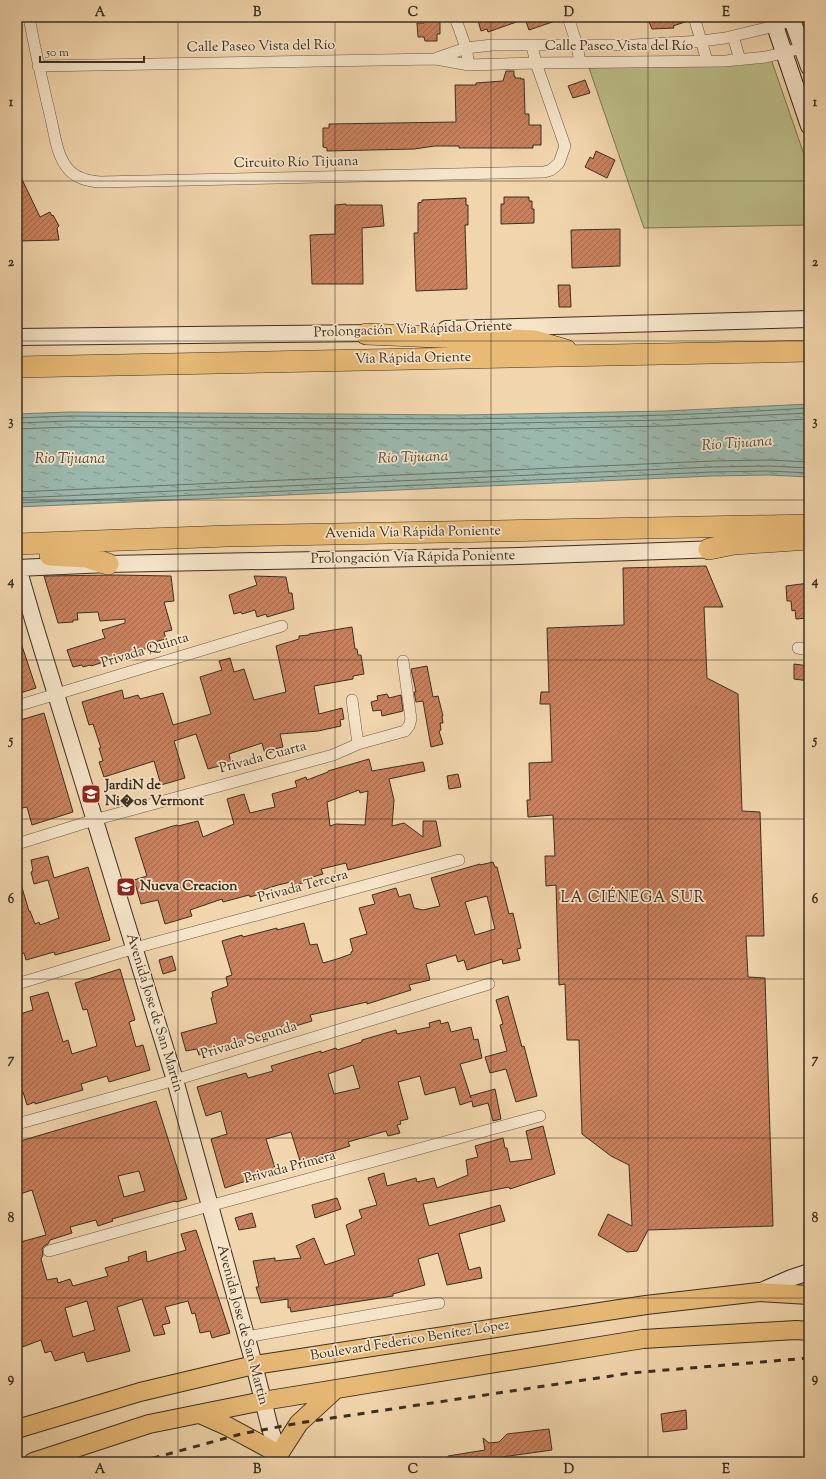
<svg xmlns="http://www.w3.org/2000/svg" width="826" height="1479" font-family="'Sorts Mill Goudy',serif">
<defs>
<pattern id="water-ripples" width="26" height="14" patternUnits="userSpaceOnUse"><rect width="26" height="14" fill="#9bb8ad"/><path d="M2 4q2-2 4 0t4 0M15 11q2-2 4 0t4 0" fill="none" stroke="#7f968c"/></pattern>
<pattern id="building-hatch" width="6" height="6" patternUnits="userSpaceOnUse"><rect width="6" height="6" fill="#c9805d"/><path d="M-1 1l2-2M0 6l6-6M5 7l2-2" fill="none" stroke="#a4694c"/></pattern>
</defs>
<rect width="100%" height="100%" fill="#f1d5ac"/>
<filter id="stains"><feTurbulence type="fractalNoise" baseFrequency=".005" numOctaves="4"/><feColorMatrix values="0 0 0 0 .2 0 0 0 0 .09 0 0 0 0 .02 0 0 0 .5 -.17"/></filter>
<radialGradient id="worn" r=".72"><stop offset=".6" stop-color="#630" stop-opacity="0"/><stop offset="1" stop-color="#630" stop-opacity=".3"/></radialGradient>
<path fill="#bcbd88" stroke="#7b7654" d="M771,59L809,169V225L644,228L589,68Z"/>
<path fill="url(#water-ripples)" stroke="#748175" d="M809,404V477L769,475L712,476L17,507V414L70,412L464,415L666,411Z"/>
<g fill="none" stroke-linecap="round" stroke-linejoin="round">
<path stroke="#6a7466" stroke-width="1" d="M17,418L70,416C316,418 563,424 809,408
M17,423L70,421L464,424L666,420L809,413
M17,429L70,427L464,430L666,426L809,419
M17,492L712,461L769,460L809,462
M17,498L712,467L769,466L809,468
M17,503L712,472L769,471L809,473"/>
</g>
<path fill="url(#building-hatch)" stroke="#3a2f20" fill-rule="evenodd" d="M424,17H440V34H437V41H425L424,37H418L417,23H424Z
M477,17H561V19L529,30L525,19L488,32L487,29L481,31Z
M647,17H687L688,21L673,26L674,28L652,29Z
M506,71H514V76H515V78H521V79H524L525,114H529V125H541V145H533V148H459V146H435L414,149L327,151V148L323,147V128H329V124L456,122L455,85H476V83L503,81Z
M585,80L590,93L573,98L568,86Z
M596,151L615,160L607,178L585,167L590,157L593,159Z
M17,169L40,217L50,212L52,216L53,215L59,226L57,228L59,240L17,241Z
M504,197H529V201H532V209H534V223L501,224V204H504Z
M466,198V205H468V225H465L467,289L416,291L414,233H418V203L422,202V200Z
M346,204V205H382L384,226L362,228L363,284H312L310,235L335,234V205Z
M620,229V266L572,268L571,230Z
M558,285H570L571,307H559Z
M706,566L723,607H704L707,678L738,694L742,811L760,812L764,936H746L748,977L765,978L773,1226L648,1230L637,1251L627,1252L598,1235L608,1214L632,1226L629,1165L611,1156L582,1134L579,1040H567L565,984L559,985L556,885L546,886L545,856H555L553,815L528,817L527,800H530L529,763L552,762L550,704H540L541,692H549L547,628L624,625L623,568Z
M115,575L171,576L174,601L164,602L172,630L164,632L166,639L150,643L151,647L91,666L90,665L83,667L82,665L73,667L67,650L105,638L102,630L125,623V619L100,621L98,612L77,613L78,620H73V622L58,623L44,576Z
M254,576L286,577L289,593H292L294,609L267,617L266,614L257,617L255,610L242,614L241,612L234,614L229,595L257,585Z
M809,583V618L796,619L795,610L792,611L791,601H787L786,586Z
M352,627L355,649H357L358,655H361L364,674L353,676V679L314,686L319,714L342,708L344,719L340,720L341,726L318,731L280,734L283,747L274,749L275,751L265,754L262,743L229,754L231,763L208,769L196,734L174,741L185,778L161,785L154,761L104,777L99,762L103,761L99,748H101L93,724L89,725L82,702L122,690L124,699L138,695L140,699L163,693L173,725L211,714L200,677L222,670L219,661L230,658L234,672L244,669L254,700L286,692L276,646L299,639V636L309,635V634Z
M17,637H19L36,688L17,694Z
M794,664L809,666V681L794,679Z
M427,666L433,697L438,696L443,716H442L443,723H440L441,730L439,731L443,744L431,747L423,701L416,702L414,692H416L411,669Z
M387,694L389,698L401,695L403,711L382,716L381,710L373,711L371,702L378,700L377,696Z
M44,713L73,812L32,825L27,807L17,809V721Z
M369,759L372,771L423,762L425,771L389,779L394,800L392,826L404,823L423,837V821H436L441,846L348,870L346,863L321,869L323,874L309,878L310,881L292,886L291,882L278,885L259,891L260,894L250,897L249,895L223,902L222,899L190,910L192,916L165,924L158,900L141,904L134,880L147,876L135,838L173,826L177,825L178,826L198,821L203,837L234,824L227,799L244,794L250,813L275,807L272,794L297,787L295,781L306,777L307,780L328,772V771ZM359,790L360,793L368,791L365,825L336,824L330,826L327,802Z
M458,774L461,787L449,789L447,776Z
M48,856L54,878L88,867L110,940L55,955L54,952L26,960L24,953L19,955L17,947V882L20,881L29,911H30L35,924L39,922L40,925L59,918L48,880L34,884L31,872L33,871L31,860Z
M493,862L495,867H497L509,914L513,913L521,948L517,949L520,960L503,964L502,959L467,970L464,960L458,962L456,955L426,964L430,980L409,985L411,990L367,1004V1002L310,1015L312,1021L199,1055L197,1049L186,1051L181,1033L217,1023L211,998L213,997L212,992L228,986L226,977L232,975L222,941L242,935L243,937L277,928V930L304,923L310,945L317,944L323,963L337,959L351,954V952L353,951L350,939L367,934L359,908L375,904L372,895L396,888L399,897L410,894L414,908L423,910L440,906L431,878L480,864V865ZM487,896L495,929L475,935L465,902Z
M172,956L176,970L163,974L159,960Z
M120,969L135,1020L129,1022L136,1047L143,1045L150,1070L109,1082L107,1076L81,1084L83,1090L35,1104V1102L27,1105L23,1092L17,1094V1015L33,1010L30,997L48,992L63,1042L68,1040L72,1054L97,1046L87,1009L83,1010L75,983Z
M508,996L522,1047L524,1046L537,1096L516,1102L506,1069L490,1073L485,1057L507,1051L500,1025L503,1024L496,1000Z
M440,1020L441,1024L448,1022L451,1032L471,1027L474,1040L478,1039L482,1058L460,1064L471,1098L470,1096L495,1089L501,1119L493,1121L488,1103L473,1107L472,1101L460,1105L455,1087L425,1095L420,1076L398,1082L408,1119L400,1121L401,1124L397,1125L400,1133L388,1136L386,1131L348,1142L350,1146L312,1158V1160L301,1164L291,1132L266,1139L276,1171L225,1188L211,1139L227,1134L221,1111L206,1116L197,1087L246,1073L248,1078L273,1071L271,1066L321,1051V1053L336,1048L337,1050L362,1042V1040L396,1030L397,1034L430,1027L429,1023ZM353,1065L360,1088L334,1094L328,1074Z
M156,1101L187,1199L176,1202L175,1201L112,1219L113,1221L98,1226L96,1220L70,1227L72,1233L50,1240L48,1244L44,1246L42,1249L43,1255L41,1259L47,1280L57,1278L58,1283L70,1279L73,1286L108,1276L105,1268L129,1261L128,1257L146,1251L147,1262L186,1250L181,1234L196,1230L230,1333L212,1338L210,1331L200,1333L195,1313L192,1314L188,1301L165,1307L170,1323L162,1325L165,1334L154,1336L142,1299L117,1307L130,1351L87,1362L84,1352L55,1361L51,1351L45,1353L41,1340L17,1349V1243L46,1235L32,1190L17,1195V1142ZM139,1171L145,1191L124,1197L118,1176ZM87,1301L95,1330L73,1337L65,1308Z
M543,1126L555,1174L510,1189L509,1187L423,1204L429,1226L500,1205L505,1221L459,1234L469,1270L480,1267L482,1278L447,1285L438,1253L418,1259L425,1285L393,1294V1296L291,1312L290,1307L288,1308V1299L261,1303L256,1287H259L253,1261L275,1258V1261L301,1258L296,1246L314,1238L325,1265L355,1255L346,1225L362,1218L359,1210L377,1205L368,1178L384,1173L387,1186L416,1178L417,1182L434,1178L437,1188L468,1175L466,1160L478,1157L475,1146L503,1138L505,1148H507L510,1162L532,1159L526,1131Z
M337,1198L341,1209L315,1218L312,1205Z
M252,1213L256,1227L239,1230L235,1218Z
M686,1410L687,1429L663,1432L661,1414Z
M549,1429L552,1450L502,1457L507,1462H449L448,1456L485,1450L483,1438L489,1443L499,1442L507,1434Z"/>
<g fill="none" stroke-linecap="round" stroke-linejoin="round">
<g stroke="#685843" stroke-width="12">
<path id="street" d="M29,17C35,51 43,85 51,119C55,136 57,157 69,170C77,179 89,181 100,182L544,172L551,170L559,163L565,146L536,63L532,46
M455,17L466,48L469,65
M568,17L577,45L580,62
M694,17L707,61
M733,36L740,60
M437,58L466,48L492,45H634L702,41L725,38L775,26L792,20
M38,66L436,59L469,65L536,63L725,61L766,57L802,48
M798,648L809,650
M17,706L282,626
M358,744L405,731L409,726L411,719L403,661
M17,844L94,820L333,755L358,744L352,700
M17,984L135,948L459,860
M17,1124L175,1080L489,984
M49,1251L209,1206L540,1116
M246,1337L439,1303"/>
</g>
<g stroke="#3a2f20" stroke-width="18">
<path id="secondary" d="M772,17L809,126
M791,17L809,67
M446,329L809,319
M17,337L377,333
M17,568L108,564L518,556L719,549
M18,568L34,623L175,1080L251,1353L270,1428L281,1462
M759,1292L791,1278L809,1272"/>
</g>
<g stroke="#3a2f20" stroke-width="20">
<path id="primary" d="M200,1414L227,1426L279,1454L299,1423L336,1389
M17,1429L140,1392L254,1365L646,1305L759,1292L809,1295
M33,1462L149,1424L263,1401L643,1339L796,1330L809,1331"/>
</g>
<g stroke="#3a2f20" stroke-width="22">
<path id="highway" d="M366,334L535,341L566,350
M17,367L809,351
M17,544L228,536L809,525
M709,549L734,544L809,539
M50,555L87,557L108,564"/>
</g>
<use href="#street" stroke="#f6e4c9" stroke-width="11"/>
<use href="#secondary" stroke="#f6e4c9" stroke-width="16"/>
<use href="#primary" stroke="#e8ba76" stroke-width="18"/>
<use href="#highway" stroke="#e8ba76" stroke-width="21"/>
<path stroke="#3a2f20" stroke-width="3" stroke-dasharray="7 7" stroke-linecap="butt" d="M139,1462L241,1434L299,1423L631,1373L809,1358"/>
</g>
<path fill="none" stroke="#3a2f20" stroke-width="1" stroke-opacity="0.55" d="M178,17V1462M335,17V1462M491,17V1462M648,17V1462M17,181H809M17,341H809M17,500H809M17,660H809M17,819H809M17,979H809M17,1138H809M17,1298H809"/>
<defs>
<g id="school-square" transform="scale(1)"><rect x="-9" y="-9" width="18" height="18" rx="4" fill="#8f2418" stroke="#f6e4c9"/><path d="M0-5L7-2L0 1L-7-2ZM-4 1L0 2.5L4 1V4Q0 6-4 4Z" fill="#fff"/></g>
</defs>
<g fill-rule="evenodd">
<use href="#school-square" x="91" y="794"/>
<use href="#school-square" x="126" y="887"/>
</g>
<g text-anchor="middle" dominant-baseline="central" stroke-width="3.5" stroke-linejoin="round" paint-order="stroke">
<g font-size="14" fill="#3a2f20" stroke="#f6e4c9">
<text transform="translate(261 47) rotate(-1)">Calle Paseo Vista del Río</text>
<text x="619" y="47">Calle Paseo Vista del Río</text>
<text transform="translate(296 163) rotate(-1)">Circuito Río Tijuana</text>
<text transform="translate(413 330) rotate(-2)">Prolongación Vía Rápida Oriente</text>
<text transform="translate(413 359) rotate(-1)">Vía Rápida Oriente</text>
<text transform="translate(413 533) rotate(-1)">Avenida Vía Rápida Poniente</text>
<text transform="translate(413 558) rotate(-1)">Prolongación Vía Rápida Poniente</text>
<text transform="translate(145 651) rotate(-17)">Privada Quinta</text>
<text transform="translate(263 758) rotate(-15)">Privada Cuarta</text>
<text transform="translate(303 887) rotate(-15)">Privada Tercera</text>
<text transform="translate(154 1013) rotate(73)">Avenida Jose de San Martin</text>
<text transform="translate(249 1041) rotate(-17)">Privada Segunda</text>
<text transform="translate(290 1168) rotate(-15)">Privada Primera</text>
<text transform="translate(242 1325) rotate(75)">Avenida Jose de San Martin</text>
<text transform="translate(410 1341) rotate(-9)">Boulevard Federico Benítez López</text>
</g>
<g font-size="14" font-weight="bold" fill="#3a2f20" stroke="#f6e4c9" text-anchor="start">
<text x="105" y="786">JardiN de<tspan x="105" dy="16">Ni�os Vermont</tspan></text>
<text x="140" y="887">Nueva Creacion</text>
</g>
<g font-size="15" font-style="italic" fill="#4d4a3c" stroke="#f6e4c9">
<text transform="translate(737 444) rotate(-4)">Río Tijuana</text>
<text transform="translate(413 458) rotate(-2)">Río Tijuana</text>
<text x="70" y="459">Rio Tijuana</text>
</g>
<g font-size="15" letter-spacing="1" fill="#3a2f20" stroke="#f6e4c9">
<text x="633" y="898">LA CIÉNEGA SUR</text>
</g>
</g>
<rect width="826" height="1479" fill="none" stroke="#f1d5ac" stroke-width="44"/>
<path d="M40 56v6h104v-6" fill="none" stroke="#3a2f20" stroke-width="2"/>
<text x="46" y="56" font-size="12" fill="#3a2f20" stroke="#f6e4c9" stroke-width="3" paint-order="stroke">50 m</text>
<rect x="22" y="22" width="782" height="1435" fill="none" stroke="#3a2f20" stroke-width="1.5"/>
<g font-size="13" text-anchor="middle" font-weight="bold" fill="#3a2f20">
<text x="100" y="16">A</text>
<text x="257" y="16">B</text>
<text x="413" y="16">C</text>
<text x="569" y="16">D</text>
<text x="726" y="16">E</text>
<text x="11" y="106">1</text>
<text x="815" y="106">1</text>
<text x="11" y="266">2</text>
<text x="815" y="266">2</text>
<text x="11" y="425">3</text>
<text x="815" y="425">3</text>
<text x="11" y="585">4</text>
<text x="815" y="585">4</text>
<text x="11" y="744">5</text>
<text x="815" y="744">5</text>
<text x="11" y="903">6</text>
<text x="815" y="903">6</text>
<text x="11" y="1063">7</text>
<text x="815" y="1063">7</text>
<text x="11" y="1222">8</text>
<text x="815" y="1222">8</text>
<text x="11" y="1382">9</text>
<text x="815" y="1382">9</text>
<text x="100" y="1473">A</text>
<text x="257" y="1473">B</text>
<text x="413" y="1473">C</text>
<text x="569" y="1473">D</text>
<text x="726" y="1473">E</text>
</g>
<rect width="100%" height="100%" filter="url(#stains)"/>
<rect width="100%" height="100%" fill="url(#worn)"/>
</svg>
